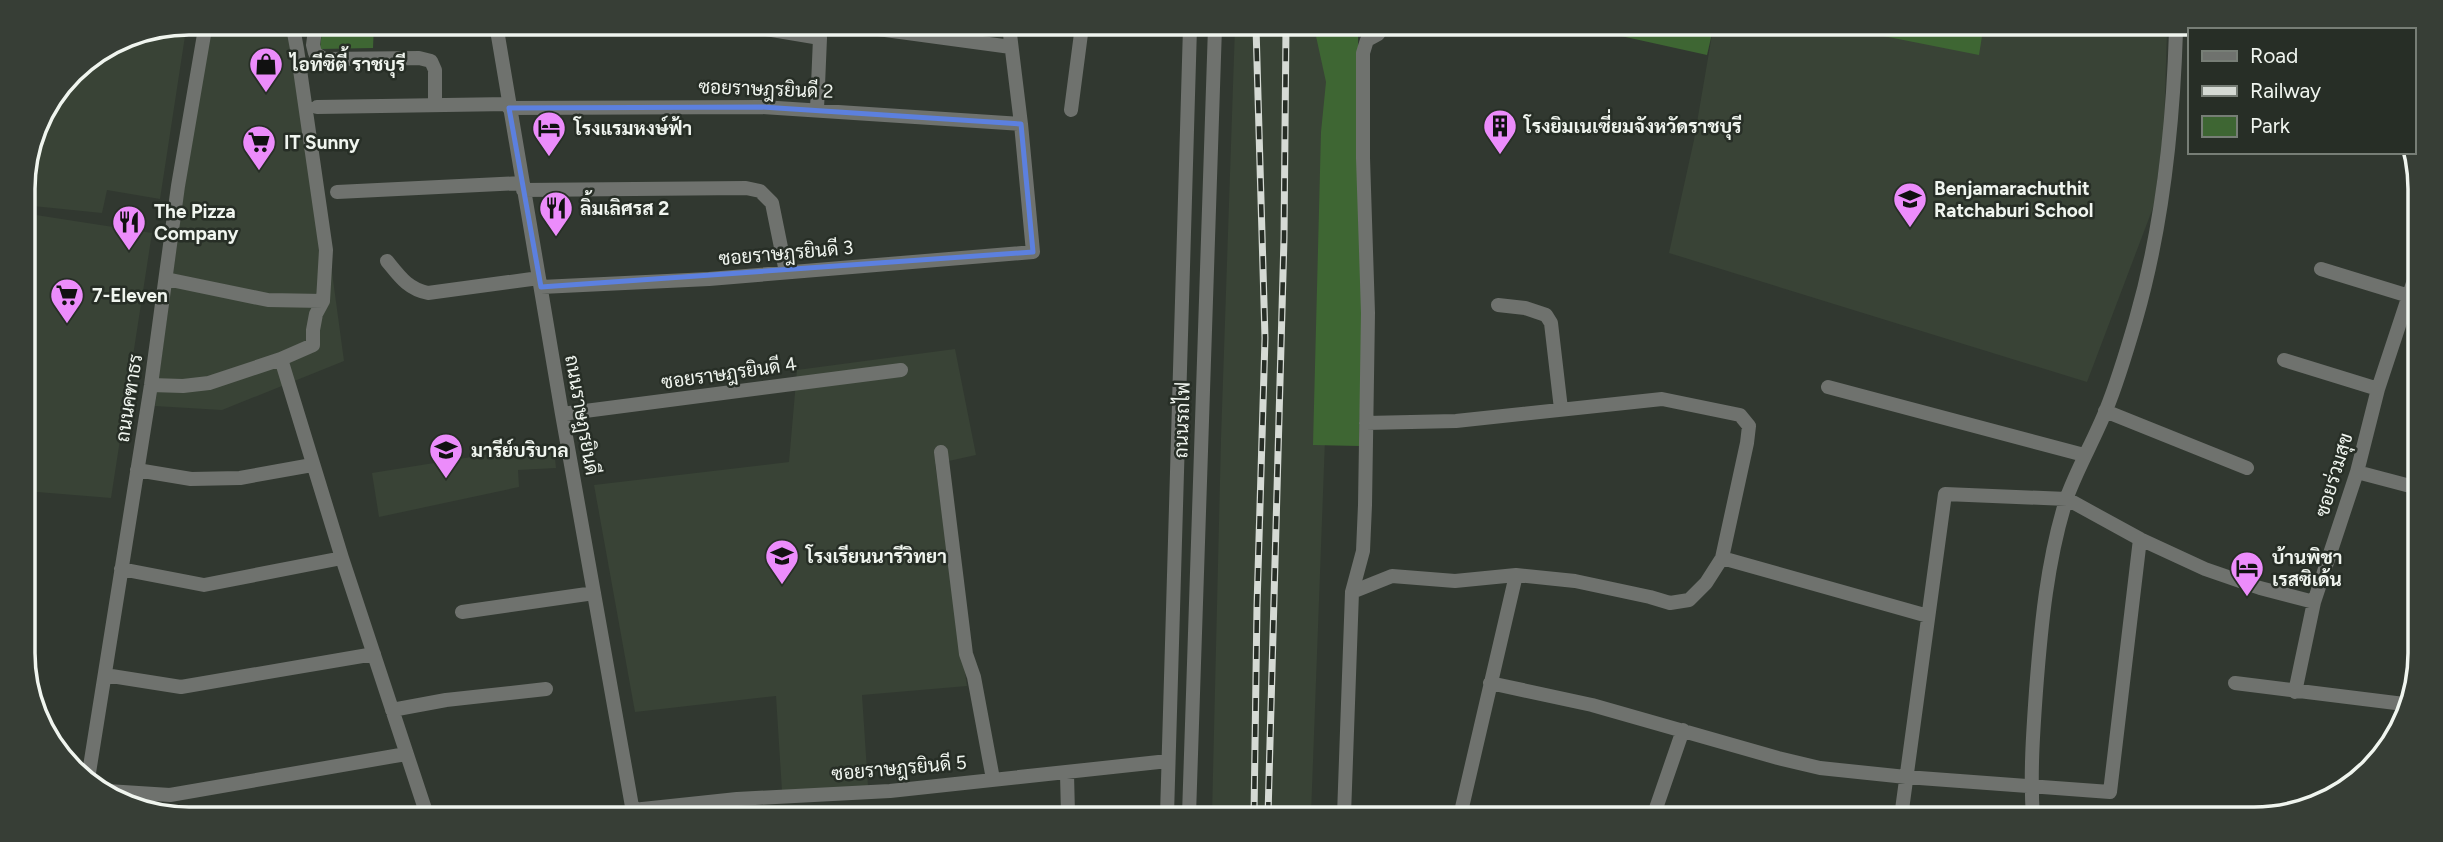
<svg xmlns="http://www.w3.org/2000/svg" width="2443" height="842" font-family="Figtree,Sarabun,sans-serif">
<rect width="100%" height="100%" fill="#313830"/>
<path fill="#394336" d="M187,23L160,199L107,190L102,213L23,205V178L40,116L79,64L126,35Z
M211,23H295L301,43L344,361L222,410L155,406L196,104Z
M1235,27H1334L1333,225L1311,815H1212L1221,439Z
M1713,29L2167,31L2164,127L2154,205L2087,382L1669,253L1694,140Z
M23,213L152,233L111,498L25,491Z
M955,349L976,455L935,464L967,686L862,695L868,786L782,791L776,696L635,712L594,485L789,462L797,370Z
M554,449L556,468L518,470L519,487L379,517L372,473L514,450Z"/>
<path fill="#3e6633" d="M323,23L374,24L373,48L320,49Z
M1314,27L1354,28L1358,35L1362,341L1359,446L1313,445L1321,132L1326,82Z
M1585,28L1713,29L1707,55Z
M1853,30H1983L1979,55Z"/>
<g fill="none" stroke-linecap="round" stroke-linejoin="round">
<path stroke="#6f726e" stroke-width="14" d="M316,23L313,45L315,53L324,59L419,58L431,61L435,70V104
M496,24L562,414L633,812
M742,25L820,38L817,109
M878,29L1011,47
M317,107L509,104
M509,108L762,107L1021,124
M1071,110L1082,26
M523,190L746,188L760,191L772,203L786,272
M337,192L522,183
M387,261C400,277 408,289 428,293L539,278
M2321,269L2409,296
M166,279L268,300L323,301
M541,287L709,279L1033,252L1021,124L1009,26
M1498,305L1525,308L1546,315L1551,323L1561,409
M281,359L342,558L426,812
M2284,360L2378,389
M151,385L183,386L209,383L281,359L313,345V330L316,314L323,301L326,250L297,49L294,33L288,24L284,23
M1828,387L2084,455
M2105,411L2247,468
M562,414L901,370
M941,452L966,654L974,677L993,779
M137,470L191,479L240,478L312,465
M2357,472L2414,487
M1722,558L1928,616
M121,569L204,585L342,558
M1352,592L1392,576L1455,581L1516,575L1575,581L1650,597L1670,603L1689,600L1706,583L1722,558L1747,443L1749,426L1740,415L1662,399L1456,421L1366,423
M462,612L594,593
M105,675L181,687L374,654
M1490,683L1592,705L1778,758L1820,768L1906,777L2110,792L2140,539
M2235,683L2412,705
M2295,692L2314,602L2357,472L2378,389L2417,271
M392,710L446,700L546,689
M1067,774L1068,814
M88,779L151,385L178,186L206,23
M107,791L170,795L406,754
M633,810L737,799L890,791L1168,761
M2032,814L2144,818
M1167,815L1190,27
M1189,815L1215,27
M1344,815L1352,592L1363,551L1365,505L1368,313L1363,158V53L1367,40L1378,34L1382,28
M1460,816L1516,575
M1653,817L1683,730
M1901,817L1945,494L2067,499L2140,539L2205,569L2260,588L2314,602
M2033,818C2030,775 2033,733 2036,691C2041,626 2047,560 2067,497C2078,467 2094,440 2106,410C2118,381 2127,350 2136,319C2163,225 2173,128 2176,31"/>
<g stroke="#d5dad4" stroke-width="7">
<path id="rail" d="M1254,815L1257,606L1265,338L1256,27
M1268,815L1284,238L1286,27"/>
</g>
<use href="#rail" stroke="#272e26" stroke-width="4.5" stroke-dasharray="13" stroke-linecap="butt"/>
</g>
<path fill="none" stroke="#5c80df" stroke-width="5" stroke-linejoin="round" d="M762,107L1021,124L1033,252L541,287L509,108Z"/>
<defs>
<g id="shop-pin" transform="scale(1.75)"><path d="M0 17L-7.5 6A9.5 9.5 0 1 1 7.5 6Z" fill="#ec8cfb" stroke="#272e26"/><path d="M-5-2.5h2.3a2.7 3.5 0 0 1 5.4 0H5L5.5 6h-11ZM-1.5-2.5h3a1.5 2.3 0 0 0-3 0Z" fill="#111"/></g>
<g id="building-pin" transform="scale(1.75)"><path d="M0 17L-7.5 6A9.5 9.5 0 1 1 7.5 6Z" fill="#ec8cfb" stroke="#272e26"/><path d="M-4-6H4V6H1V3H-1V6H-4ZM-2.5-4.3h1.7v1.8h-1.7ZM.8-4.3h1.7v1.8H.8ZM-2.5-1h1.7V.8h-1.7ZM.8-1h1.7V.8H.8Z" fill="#111"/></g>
<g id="hotel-pin" transform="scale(1.75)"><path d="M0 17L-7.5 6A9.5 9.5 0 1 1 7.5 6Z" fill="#ec8cfb" stroke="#272e26"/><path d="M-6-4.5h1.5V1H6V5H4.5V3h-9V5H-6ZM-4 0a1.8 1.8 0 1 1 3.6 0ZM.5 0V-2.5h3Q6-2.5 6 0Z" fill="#111"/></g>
<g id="supermarket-pin" transform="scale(1.75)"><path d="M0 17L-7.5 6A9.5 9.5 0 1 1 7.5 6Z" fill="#ec8cfb" stroke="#272e26"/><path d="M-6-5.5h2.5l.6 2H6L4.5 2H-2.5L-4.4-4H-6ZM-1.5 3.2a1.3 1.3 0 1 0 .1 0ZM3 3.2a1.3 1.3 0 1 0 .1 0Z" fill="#111"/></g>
<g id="school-pin" transform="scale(1.75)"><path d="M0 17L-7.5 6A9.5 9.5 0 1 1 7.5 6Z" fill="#ec8cfb" stroke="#272e26"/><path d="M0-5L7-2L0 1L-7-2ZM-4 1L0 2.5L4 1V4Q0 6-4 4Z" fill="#111"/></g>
<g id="restaurant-pin" transform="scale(1.75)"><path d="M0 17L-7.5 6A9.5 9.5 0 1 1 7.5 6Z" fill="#ec8cfb" stroke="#272e26"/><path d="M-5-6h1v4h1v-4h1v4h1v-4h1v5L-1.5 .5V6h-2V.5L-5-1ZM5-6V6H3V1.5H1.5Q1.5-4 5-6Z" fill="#111"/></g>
</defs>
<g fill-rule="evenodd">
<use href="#shop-pin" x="266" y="64"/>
<use href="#building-pin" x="1500" y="126"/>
<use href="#hotel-pin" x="549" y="128"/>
<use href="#supermarket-pin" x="259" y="142"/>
<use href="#school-pin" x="1910" y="199"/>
<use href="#restaurant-pin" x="556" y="208"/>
<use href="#restaurant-pin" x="129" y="222"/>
<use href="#supermarket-pin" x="67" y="295"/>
<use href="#school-pin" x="446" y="450"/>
<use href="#school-pin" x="782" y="556"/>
<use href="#hotel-pin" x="2247" y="568"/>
</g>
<g text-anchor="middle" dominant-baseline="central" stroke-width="5" stroke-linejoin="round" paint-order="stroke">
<g font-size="19" font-weight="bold" fill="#f0f5ef" stroke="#272e26" text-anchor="start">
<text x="290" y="64">ไอทีซิตี้ ราชบุรี</text>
<text x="1524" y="126">โรงยิมเนเซี่ยมจังหวัดราชบุรี</text>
<text x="574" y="128">โรงแรมหงษ์ฟ้า</text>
<text x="284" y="142">IT Sunny</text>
<text x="1934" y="188">Benjamarachuthit<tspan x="1934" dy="22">Ratchaburi School</tspan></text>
<text x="580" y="208">ลิ้มเลิศรส 2</text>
<text x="154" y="211">The Pizza<tspan x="154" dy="22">Company</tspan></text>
<text x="92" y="295">7-Eleven</text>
<text x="471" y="450">มารีย์บริบาล</text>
<text x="806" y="556">โรงเรียนนารีวิทยา</text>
<text x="2272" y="557">บ้านพิชา<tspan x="2272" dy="22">เรสซิเด้น</tspan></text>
</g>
<g font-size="19" fill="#f0f5ef" stroke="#272e26">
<text transform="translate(766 89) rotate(2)">ซอยราษฎรยินดี 2</text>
<text transform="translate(786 253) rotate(-5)">ซอยราษฎรยินดี 3</text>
<text transform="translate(729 373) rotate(-8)">ซอยราษฎรยินดี 4</text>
<text transform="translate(129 398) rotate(-81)">ถนนคฑาธร</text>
<text transform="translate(582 415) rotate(80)">ถนนราษฎรยินดี</text>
<text transform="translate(1182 420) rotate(-88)">ถนนรถไฟ</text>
<text transform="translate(2334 475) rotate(-73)">ซอยร่วมสุข</text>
<text transform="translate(899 768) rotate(-5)">ซอยราษฎรยินดี 5</text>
</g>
</g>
<path d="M0 0H2443V842H0ZM189 35H2254A154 154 0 0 1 2408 189V653A154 154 0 0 1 2254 807H189A154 154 0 0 1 35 653V189A154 154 0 0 1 189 35Z" fill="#373e36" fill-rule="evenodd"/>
<path fill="none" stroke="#f0f5ef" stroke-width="3.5" d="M189 35H2254A154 154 0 0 1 2408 189V653A154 154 0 0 1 2254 807H189A154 154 0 0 1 35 653V189A154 154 0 0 1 189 35Z"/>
<rect x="2188" y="28" width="228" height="126" fill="#272e26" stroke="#777e76" stroke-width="2"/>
<rect x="2202" y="51" width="35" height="10" fill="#6f726e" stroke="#777e76" stroke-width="2"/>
<text x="2250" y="63" font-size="21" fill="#f0f5ef">Road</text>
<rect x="2202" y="86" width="35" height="10" fill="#d5dad4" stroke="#777e76" stroke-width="2"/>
<text x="2250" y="98" font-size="21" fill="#f0f5ef">Railway</text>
<rect x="2202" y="116" width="35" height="21" fill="#3e6633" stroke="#777e76" stroke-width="2"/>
<text x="2250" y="133" font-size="21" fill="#f0f5ef">Park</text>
</svg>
